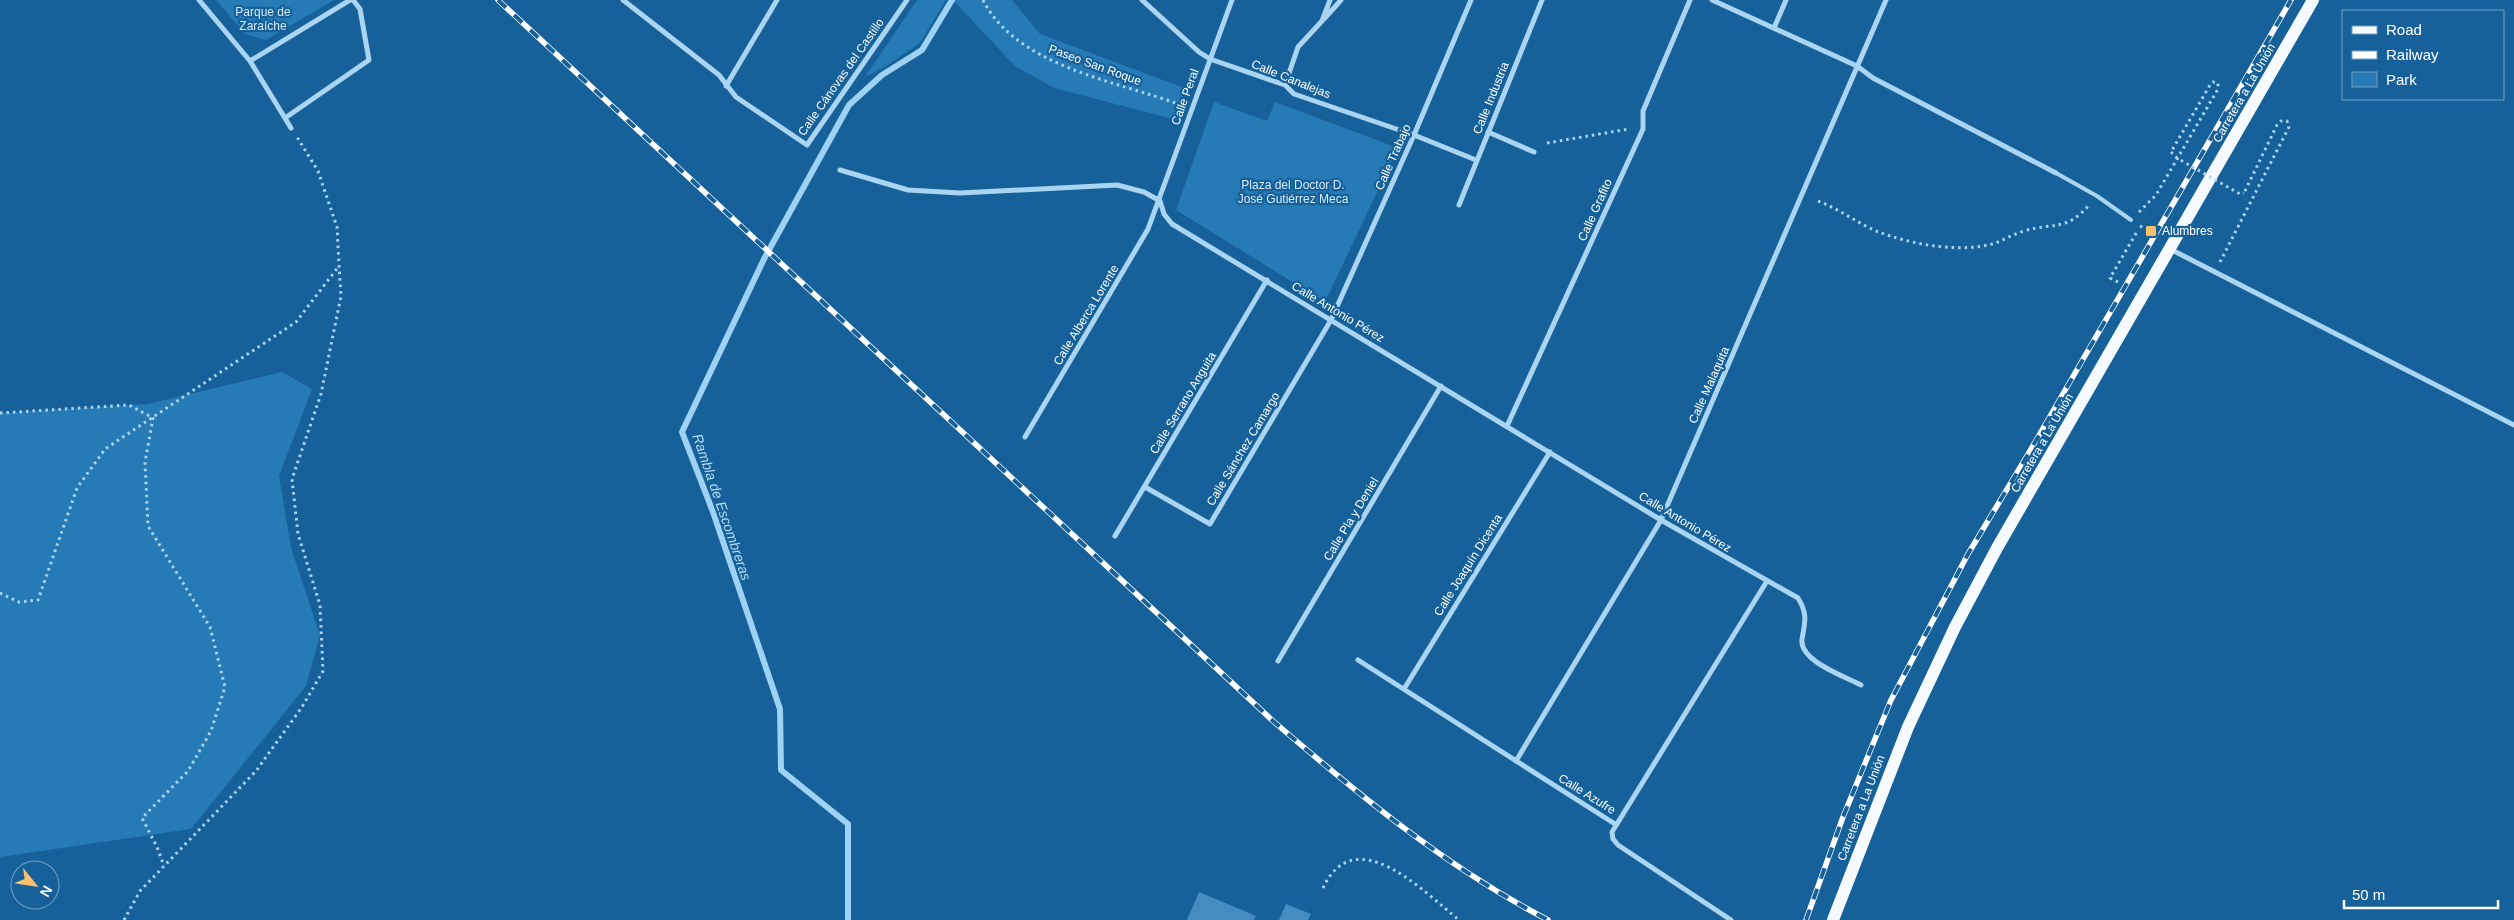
<svg xmlns="http://www.w3.org/2000/svg" width="2514" height="920" font-family="Helvetica,sans-serif">
<rect width="100%" height="100%" fill="#166199"/>
<path fill="#267bb6" d="M216,0H334L266,40L245,34Z
M917,0H946L920,43L886,66L865,77Z
M953,0H1012L1040,34L1187,89L1177,120L1054,88L1015,66Z
M1214,102L1267,121L1275,102L1398,148L1325,302L1176,210Z
M282,372L312,389L279,476L291,548L320,635L306,686L191,829L0,857V413L148,404Z"/>
<g fill="none" stroke-linecap="round" stroke-linejoin="round">
<path stroke="#9dd2f4" stroke-width="6" d="M848,920V824L781,770L780,709L713,512L682,432L764,259L849,105L882,75L922,50L952,0"/>
</g>
<path fill="#448dc1" d="M1199,892L1256,916L1254,920H1187Z
M1286,904L1311,914L1308,920H1279Z"/>
<g fill="none" stroke-linecap="round" stroke-linejoin="round">
<path stroke="#aad5f2" stroke-width="3" stroke-dasharray="2.5 4" stroke-linecap="butt" d="M983,0C1017,67 1117,81 1181,105
M1547,143L1629,129
M1818,201C1839,209 1856,222 1876,231C1910,244 1959,254 1996,243C2005,239 2014,234 2024,231C2053,222 2066,232 2089,205
M2139,212L2156,195L2218,89V83L2213,82L2210,85L2171,152
M2140,226L2148,230
M2220,262L2289,127L2287,121H2281L2277,125L2244,193
M2118,282L2110,278L2138,230
M0,413L129,405L153,418L145,462L148,526L210,627L225,687L211,731L188,771L142,818L157,847L164,866
M0,593L19,602L38,600L77,488L105,449L296,322L339,266
M1323,888C1355,819 1425,893 1459,920
M124,920L140,891L256,771L302,707L323,671L320,605L298,534L292,479L321,394L341,296L339,265L337,227L318,171L297,137"/>
<path stroke="#aad5f2" stroke-width="4" d="M2056,173L2097,196L2131,220"/>
<path stroke="#aad5f2" stroke-width="5" d="M199,0L250,61L291,128
M623,0L719,75L736,97L807,145L907,0
M1142,0L1199,52L1210,59L1285,85L1294,94L1414,135L1476,160
M1712,0L1857,66L1873,78L2056,173
M1324,19L1341,0
M1774,28L1786,0
M250,61L350,0
M1285,85L1298,47L1322,21L1330,0
M726,86L777,0
M285,118L369,60L360,9L353,0
M1488,132L1534,152
M840,170L908,190L960,193L1117,185L1144,192L1160,201L1164,214L1172,224L1661,520L1798,598C1808,614 1805,622 1802,639C1799,661 1844,676 1861,685
M1459,205L1542,0
M2170,249L2514,425
M1507,426L1643,129V111L1690,0
M1025,437L1148,229L1232,0
M1145,487L1210,524L1331,320L1414,135L1471,0
M1115,536L1267,280
M1358,660L1615,824
M1278,661L1441,386
M1404,689L1550,452
M1516,761L1661,520L1886,0
M1731,920L1618,845L1613,839L1612,832L1767,581"/>
<path stroke="#f5faff" stroke-width="12" d="M1833,920L1908,727L1955,627L1997,548L2313,0"/>
<g stroke="#fff" stroke-width="5.5">
<path id="rail" d="M498,0L1273,721C1359,795 1446,867 1548,920
M1806,920L1843,817L1891,700L1968,554L2027,456L2291,0"/>
</g>
<use href="#rail" stroke="#166199" stroke-width="4" stroke-dasharray="11" stroke-linecap="butt"/>
<path stroke="#aad5f2" stroke-width="3" stroke-dasharray="2.5 4" stroke-linecap="butt" d="M2171,152L2177,158L2240,194L2244,193"/>
</g>
<rect fill="#ffc06b" stroke="#166199" stroke-width="2" x="2145" y="225" width="12" height="12" rx="2.5"/>
<g text-anchor="middle" dominant-baseline="central" stroke-width="4.5" stroke-linejoin="round" paint-order="stroke">
<g font-size="12" fill="#d2ebfc" stroke="#166199">
<text x="263" y="12">Parque de<tspan x="263" dy="14">Zaraíche</tspan></text>
<text x="1293" y="185">Plaza del Doctor D.<tspan x="1293" dy="14">José Gutiérrez Meca</tspan></text>
</g>
<g font-size="12" fill="#fff" stroke="#166199">
<text transform="translate(1095 65) rotate(20)">Paseo San Roque</text>
<text transform="translate(841 77) rotate(-55)">Calle Cánovas del Castillo</text>
<text transform="translate(1291 79) rotate(22)">Calle Canalejas</text>
<text transform="translate(2244 93) rotate(-60)">Carretera a La Unión</text>
<text transform="translate(1185 97) rotate(-70)">Calle Peral</text>
<text transform="translate(1491 98) rotate(-68)">Calle Industria</text>
<text transform="translate(1393 157) rotate(-66)">Calle Trabajo</text>
<text transform="translate(1595 210) rotate(-66)">Calle Grafito</text>
<text transform="translate(1338 312) rotate(31)">Calle Antonio Pérez</text>
<text transform="translate(1086 315) rotate(-59)">Calle Alberca Lorente</text>
<text transform="translate(1709 385) rotate(-66)">Calle Malaquita</text>
<text transform="translate(1183 403) rotate(-59)">Calle Serrano Anguita</text>
<text transform="translate(2042 443) rotate(-60)">Carretera a La Unión</text>
<text transform="translate(1243 449) rotate(-59)">Calle Sánchez Camargo</text>
<text transform="translate(1351 519) rotate(-59)">Calle Pla y Deniel</text>
<text transform="translate(1685 522) rotate(31)">Calle Antonio Pérez</text>
<text transform="translate(1468 565) rotate(-58)">Calle Joaquín Dicenta</text>
<text transform="translate(1587 794) rotate(32)">Calle Azufre</text>
<text transform="translate(1861 808) rotate(-69)">Carretera a La Unión</text>
</g>
<g font-size="12" fill="#fff" stroke="#166199" text-anchor="start">
<text x="2162" y="231">Alumbres</text>
</g>
<g font-size="14" font-style="italic" fill="#b7def8" stroke="#166199">
<text transform="translate(722 507) rotate(71)">Rambla de Escombreras</text>
</g>
</g>
<rect x="2342" y="10" width="162" height="90" fill="#166199" stroke="#73a0c2"/>
<rect x="2352" y="26" width="25" height="8" fill="#f5faff" stroke="#73a0c2"/>
<text x="2386" y="35" font-size="15" fill="#ffffff">Road</text>
<rect x="2352" y="51" width="25" height="8" fill="#ffffff" stroke="#73a0c2"/>
<text x="2386" y="60" font-size="15" fill="#ffffff">Railway</text>
<rect x="2352" y="72" width="25" height="15" fill="#267bb6" stroke="#73a0c2"/>
<text x="2386" y="85" font-size="15" fill="#ffffff">Park</text>
<g transform="translate(35 885) rotate(120)"><circle r="24" fill="#166199" stroke="#73a0c2"/>
<path d="M0-4L9 19L0 12L-9 19Z" fill="#ffc06b"/>
<text y="-8" font-size="14" font-weight="bold" text-anchor="middle" fill="#ffffff">N</text>
</g>
<path d="M2344 900v8h154v-8" fill="none" stroke="#ffffff" stroke-width="2.5"/>
<text x="2352" y="900" font-size="15" fill="#ffffff" stroke="#166199" stroke-width="4" paint-order="stroke">50 m</text>
</svg>
